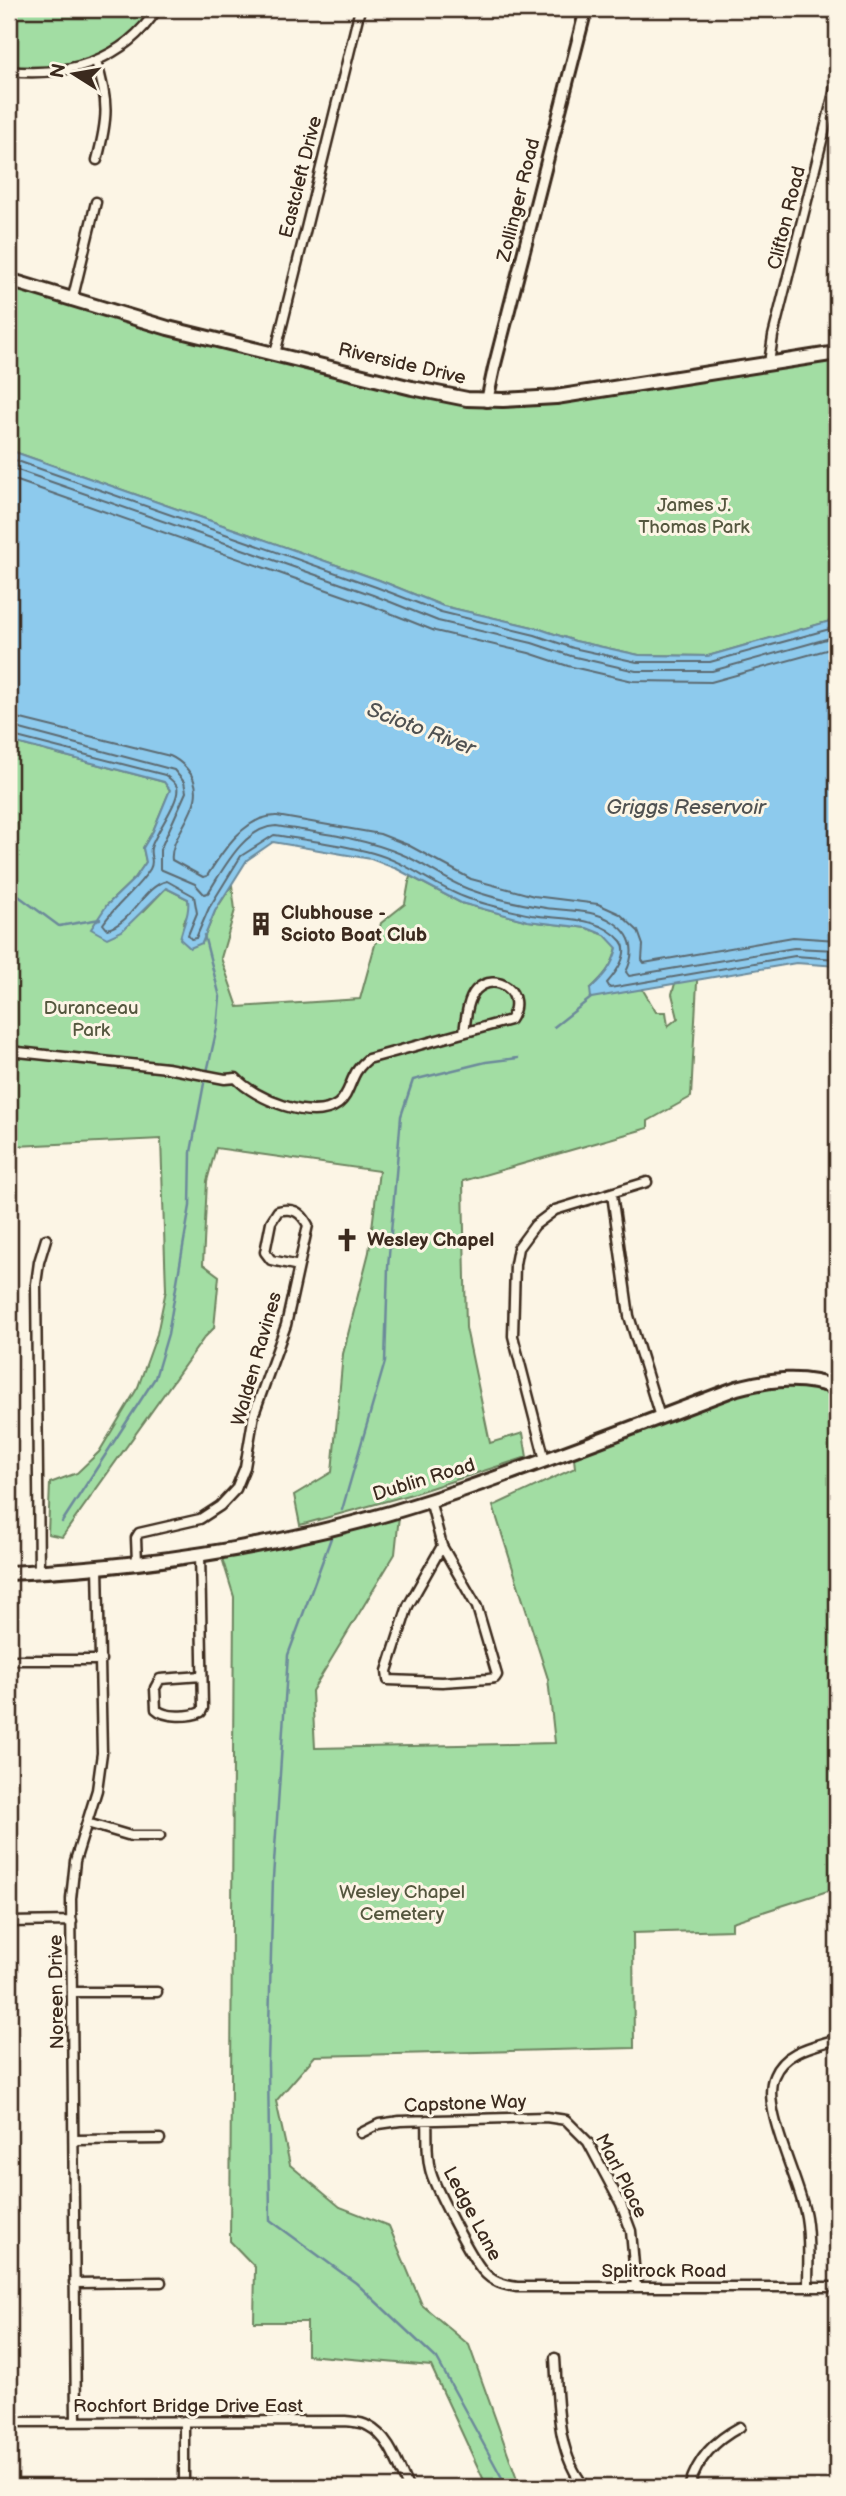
<svg xmlns="http://www.w3.org/2000/svg" width="846" height="2496" font-family="'Balsamiq Sans',sans-serif">
<rect width="100%" height="100%" fill="#fcf5e5"/>
<filter id="ink" filterUnits="userSpaceOnUse"><feTurbulence type="fractalNoise" baseFrequency=".0143" numOctaves="2"/><feDisplacementMap in="SourceGraphic" scale="14" xChannelSelector="R" yChannelSelector="G"/><feConvolveMatrix kernelMatrix="1 2 1 2 8 2 1 2 1" color-interpolation-filters="sRGB"/></filter>
<g filter="url(#ink)">
<path fill="#a2dda3" stroke="#6e8460" stroke-width="2" d="M9,9H157L136,35L85,66L9,71Z
M9,280L38,290L487,401L837,353V619L708,656L639,655L575,641L537,628L443,606L379,580L9,450Z
M9,741L164,782L170,790L153,831L143,848L146,862L135,878L107,905L143,912L166,888L188,899L190,911L183,923L202,943L215,911L232,885L235,910L221,958L238,1007L360,999L381,923L405,904L410,876L461,903L528,921L587,928L605,935L617,947C613,966 604,976 590,989L636,988L643,990L656,1012H666L668,1026L678,1018L672,994L678,973L698,963L691,1097L648,1121V1128L463,1181L466,1328L490,1443L523,1433L527,1457L412,1494L300,1525L294,1495L332,1472L343,1354L369,1252L379,1171L216,1148L207,1181L203,1264L219,1276L214,1328L204,1338L62,1537L48,1534L50,1483L77,1473L99,1452L138,1387L157,1334L166,1290L161,1139L16,1146L9,1151Z
M773,1379L837,1388V1888L732,1922V1930L633,1933L634,2048L315,2056L276,2101L290,2165L340,2207L389,2226L422,2305L469,2345L520,2487H487L431,2366L307,2355V2322H254L255,2267L230,2241L234,1597L222,1558L303,1542L399,1516L395,1554L312,1691L315,1748L555,1743L548,1679L493,1506L575,1468L573,1449Z"/>
<path fill="#8dcaed" stroke="#6c8a9a" stroke-width="2" d="M9,450L379,580L443,606L537,628L575,641L639,655L708,656L837,619V966L796,963L591,998L590,989C603,977 613,966 617,948L605,935L587,928L528,921L461,903L397,869L371,859L273,842L247,860L215,911L202,943L190,948L180,939C183,924 190,914 188,899L166,888L122,931L107,938L91,929L107,905L135,878L146,862L143,848L153,831L170,790L164,782L9,741Z"/>
<g fill="none" stroke-linecap="round" stroke-linejoin="round">
<path stroke="#5c6a71" stroke-width="2" d="M9,458L376,587L441,612L535,635L573,648L637,662H710L837,627
M9,467L373,595L438,621L532,643L571,656L636,671H712L837,636
M9,478L370,605L435,631L529,653L568,666L633,681L711,682L837,647
M9,716L170,756C177,759 182,763 187,769C215,801 168,833 172,860L203,877L207,876C222,852 245,815 277,816L380,834L408,845L471,879L534,896L598,904L620,914L638,931L643,945L642,960L644,963L793,937L837,940
M9,726L174,770L184,782L186,792L160,850V869L195,884L204,894L208,893C223,870 244,827 276,826C317,833 362,837 401,854C424,863 444,880 468,889C492,898 520,904 546,908C568,911 594,909 613,922C633,935 636,952 626,972L629,976L794,948L837,950
M9,735L165,775C169,778 175,782 177,787C181,800 154,835 151,848C149,856 155,861 150,869C137,890 116,904 103,924L107,929C133,923 143,886 167,881L194,896L197,913L188,935L191,939L196,938L209,908L241,856L274,835C306,840 342,844 373,853C406,862 433,885 464,897C485,905 510,910 531,915C562,920 599,915 621,941C631,953 615,974 607,983L610,988L795,956L837,959"/>
<path stroke="#6c8a9a" stroke-width="2.5" d="M9,889L59,926L100,919
M204,935L220,997L217,1028L207,1072
M554,1027L591,998
M342,1510L385,1362L388,1267L401,1116L413,1080L486,1062L518,1058
M62,1522L155,1378L168,1334L190,1206L191,1152L205,1078
M331,1538L288,1655L273,1878L268,2065L270,2220L356,2283L437,2359L507,2487"/>
<g stroke="#3b2a1e" stroke-width="13">
<path id="minor" d="M96,61C109,102 108,118 97,160
M9,71C67,77 124,61 157,9
M72,301L96,202
M275,354L360,9
M769,363L773,336L837,81
M9,1051L167,1068L225,1079L236,1078C254,1098 312,1123 338,1104C347,1097 349,1086 354,1076C357,1069 362,1064 368,1059L510,1020C528,993 496,970 476,990C467,1000 466,1019 464,1032
M612,1194L629,1316L660,1417
M545,1460L513,1336L515,1264L518,1248L535,1225L555,1210L647,1182
M430,1500L442,1546L477,1607L497,1675L495,1678L488,1679L442,1682L388,1680L387,1671L408,1606L442,1546
M200,1553L203,1708L201,1712C190,1717 165,1718 156,1709L155,1688L160,1679L202,1676
M137,1562L136,1538L139,1533L200,1519L220,1506L236,1489L245,1467L254,1414L286,1325L308,1225C301,1212 293,1207 278,1211L271,1222L265,1252L271,1260L299,1266
M39,1572L36,1284L39,1262L46,1239
M9,1660H101
M87,1823L131,1836H160
M9,1922L72,1921
M73,1992H157
M427,2120C428,2136 426,2154 430,2169C433,2185 472,2259 483,2271C492,2282 504,2285 517,2287H837
M361,2133L379,2124L400,2121L546,2117L566,2120L588,2142L621,2204L631,2231L636,2287
M75,2140L160,2139
M74,2283L161,2282
M808,2287C808,2264 810,2240 806,2217C800,2180 760,2108 774,2076C784,2051 814,2046 837,2039
M555,2358C558,2401 556,2453 585,2487
M9,2422L345,2421C352,2422 362,2422 368,2426C390,2437 398,2466 408,2487
M76,2422L71,1899L75,1861L97,1790L102,1753L98,1566
M184,2487V2421
M689,2487C698,2458 714,2441 740,2427"/>
</g>
<g stroke="#3b2a1e" stroke-width="16">
<path id="secondary" d="M487,401L494,368L586,9"/>
</g>
<g stroke="#3b2a1e" stroke-width="18">
<path id="primary" d="M9,280L168,328L412,388L467,399L503,400L556,397L837,353
M9,1573C151,1567 297,1544 432,1500C535,1466 636,1426 737,1388C771,1379 803,1375 837,1388"/>
</g>
<use href="#minor" stroke="#fcf5e5" stroke-width="8"/>
<use href="#secondary" stroke="#fcf5e5" stroke-width="10"/>
<use href="#primary" stroke="#fcf5e5" stroke-width="12"/>
</g>
</g>
<defs>
<g id="building-bare" transform="scale(1.89)"><path d="M-4-6H4V6H1V3H-1V6H-4ZM-2.5-4.3h1.7v1.8h-1.7ZM.8-4.3h1.7v1.8H.8ZM-2.5-1h1.7V.8h-1.7ZM.8-1h1.7V.8H.8Z" fill="#3b2a1e" stroke="#fcf5e5" stroke-width="2.5" paint-order="stroke"/></g>
<g id="church-bare" transform="scale(1.89)"><path d="M-1.2-6h2.4v3.5h3.3v2.4h-3.3V6h-2.4V-.1h-3.3v-2.4h3.3Z" fill="#3b2a1e" stroke="#fcf5e5" stroke-width="2.5" paint-order="stroke"/></g>
</defs>
<g fill-rule="evenodd">
<use href="#building-bare" x="261" y="924"/>
<use href="#church-bare" x="347" y="1240"/>
</g>
<g text-anchor="middle" dominant-baseline="central" stroke-width="6" stroke-linejoin="round" paint-order="stroke">
<g font-size="19" fill="#3b2a1e" stroke="#fcf5e5">
<text transform="translate(301 177) rotate(-76)">Eastcleft Drive</text>
<text transform="translate(519 200) rotate(-76)">Zollinger Road</text>
<text transform="translate(787 218) rotate(-76)">Clifton Road</text>
<text transform="translate(402 364) rotate(13)">Riverside Drive</text>
<text transform="translate(257 1359) rotate(-74)">Walden Ravines</text>
<text transform="translate(424 1480) rotate(-17)">Dublin Road</text>
<text transform="translate(57 1992) rotate(-91)">Noreen Drive</text>
<text transform="translate(465 2104) rotate(-2)">Capstone Way</text>
<text transform="translate(621 2176) rotate(63)">Marl Place</text>
<text transform="translate(472 2214) rotate(62)">Ledge Lane</text>
<text x="664" y="2271">Splitrock Road</text>
<text x="188" y="2406">Rochfort Bridge Drive East</text>
</g>
<g font-size="19" fill="#55573f" stroke="#fcf5e5">
<text x="694" y="505">James J.<tspan x="694" dy="22">Thomas Park</tspan></text>
<text x="91" y="1008">Duranceau<tspan x="91" dy="22">Park</tspan></text>
<text x="402" y="1892">Wesley Chapel<tspan x="402" dy="22">Cemetery</tspan></text>
</g>
<g font-size="19" font-weight="bold" fill="#3b2a1e" stroke="#fcf5e5" text-anchor="start">
<text x="281" y="913">Clubhouse -<tspan x="281" dy="22">Scioto Boat Club</tspan></text>
<text x="367" y="1240">Wesley Chapel</text>
</g>
<g font-size="21" font-style="italic" fill="#505252" stroke="#fcf5e5">
<text transform="translate(421 729) rotate(21)">Scioto River</text>
<text x="686" y="807">Griggs Reservoir</text>
</g>
</g>
<rect width="846" height="2496" fill="none" stroke="#fcf5e5" stroke-width="35"/>
<rect x="18" y="18" width="811" height="2461" fill="none" stroke="#3b2a1e" stroke-width="2.5" filter="url(#ink)"/>
<g transform="translate(74 74) rotate(281)" stroke="#fcf5e5" stroke-width="5" paint-order="stroke">
<path d="M0-5L12 26L0 18L-12 26Z" fill="#3b2a1e"/>
<text y="-10" font-size="19" font-weight="bold" text-anchor="middle" fill="#3b2a1e">N</text>
</g>
</svg>
